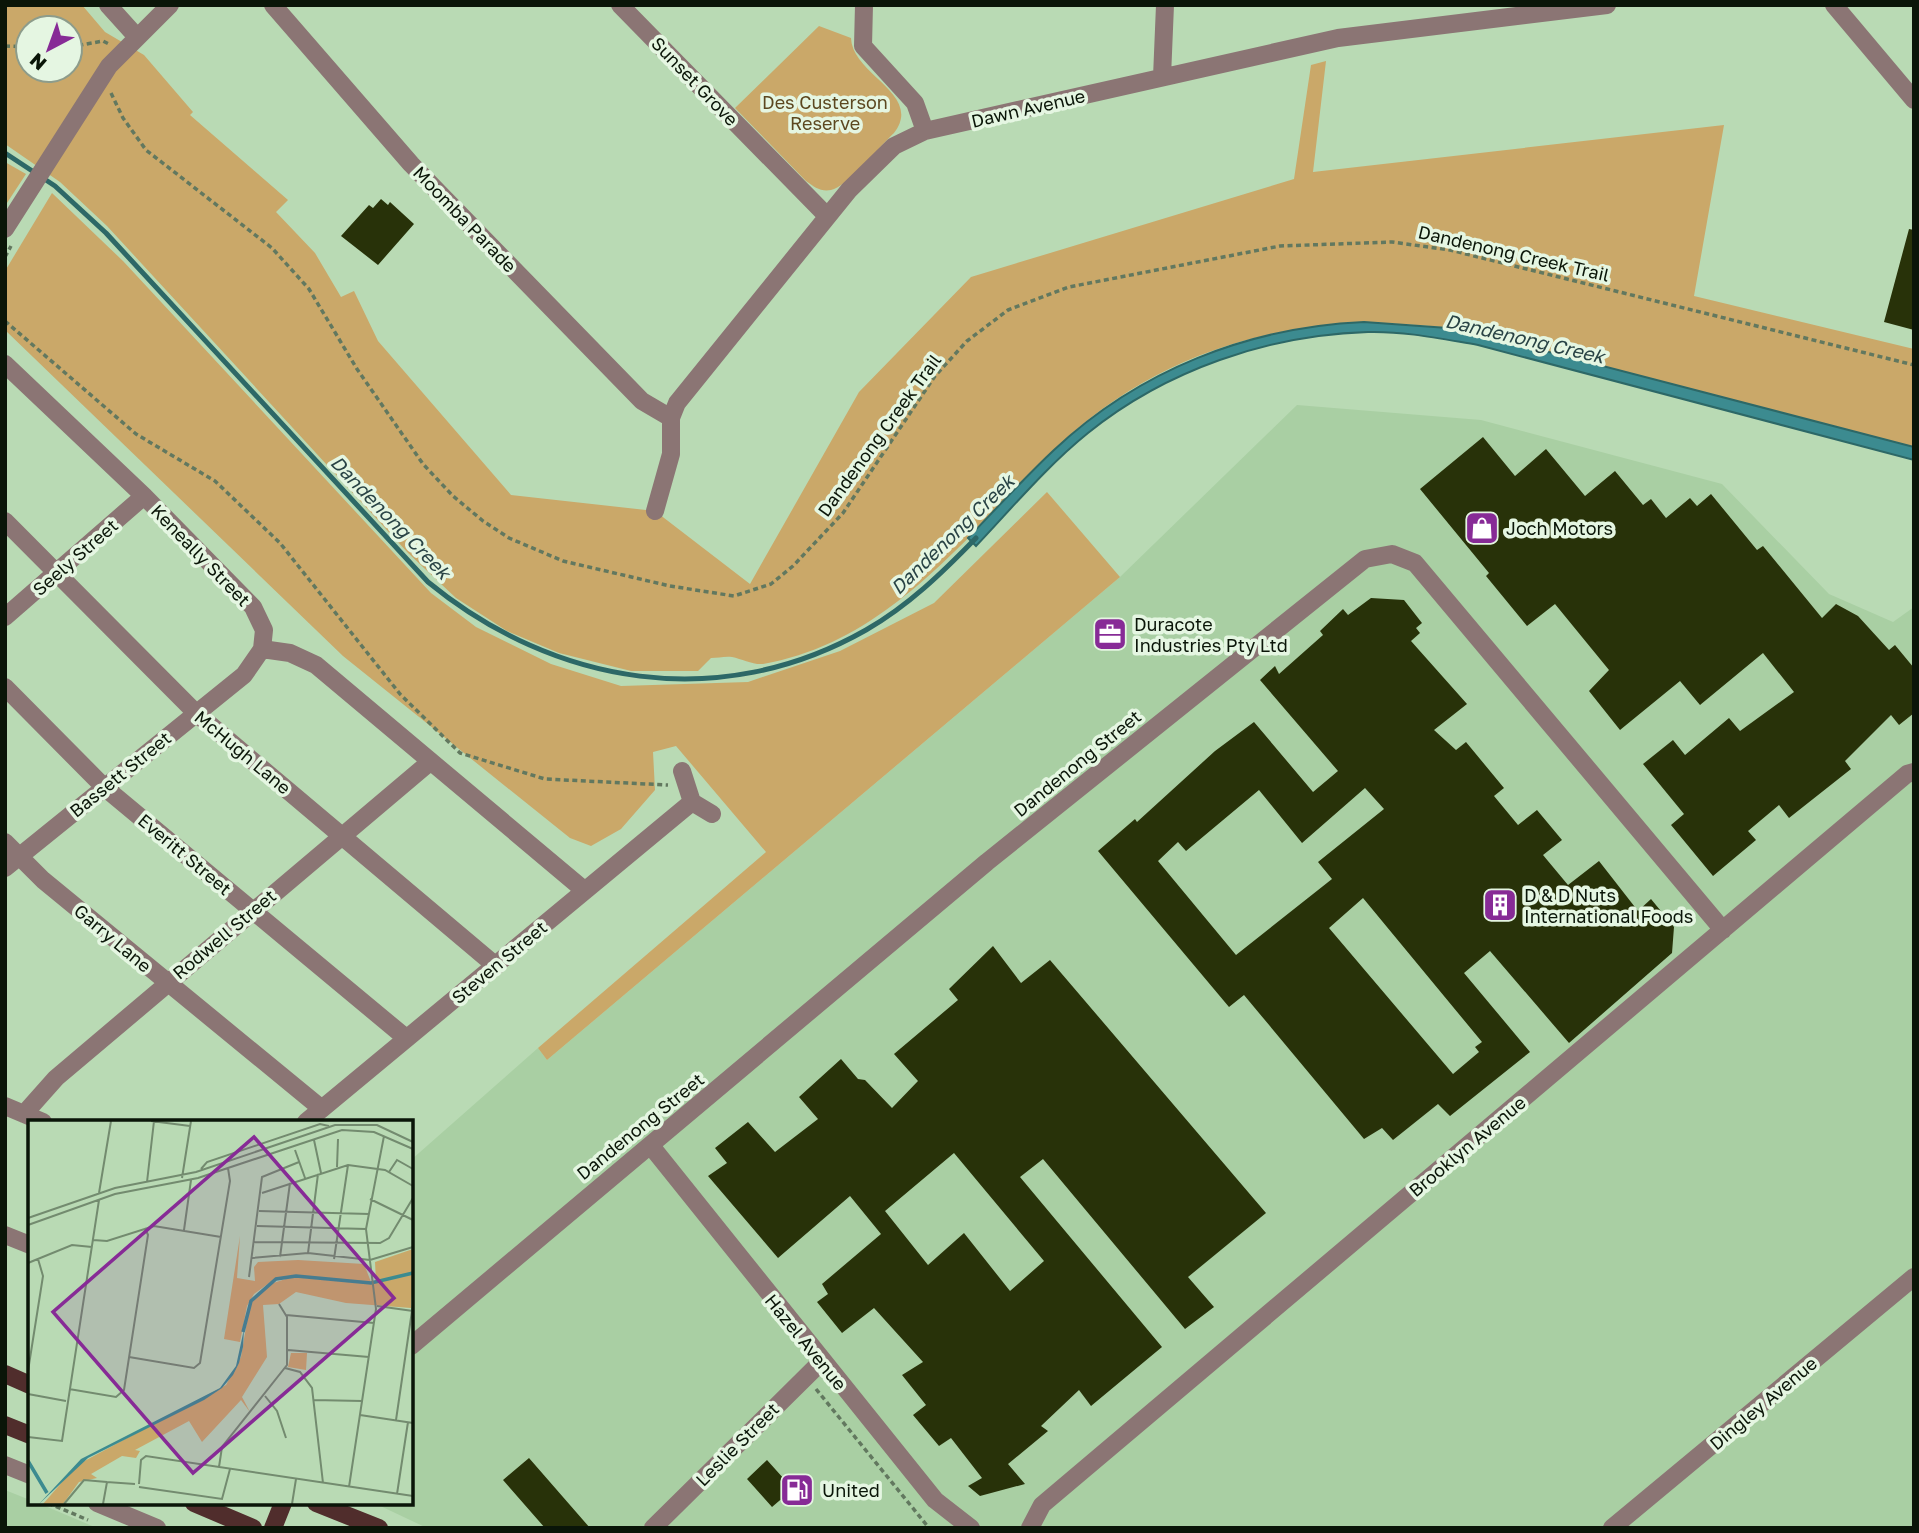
<svg xmlns="http://www.w3.org/2000/svg" width="1919" height="1533" font-family="'Golos Text',sans-serif">
<rect width="100%" height="100%" fill="#b9dab4"/>
<path fill="#a9cfa3" d="M1297,405L1481,420L1722,484L1829,594L1893,622L1914,607V1528H427L374,1503H411V1160L538,1048L547,1060L1120,577Z
M5,1490L30,1500V1503H38L97,1528H5Z"/>
<path fill="#caa869" fill-rule="evenodd" d="M5,5H82L105,32L144,55L193,112L190,115L288,200L276,212L315,253L341,297L354,291L378,341L511,495L655,511L750,584L859,392L971,277L1294,179L1311,65L1326,61L1313,172L1724,125L1694,296L1914,349V447L1449,328C1301,310 1161,345 1053,451C967,535 889,642 763,664C753,665 742,659 732,657C725,656 718,658 711,658L698,671H631L559,653L507,631L456,598L408,553L107,226L60,182L5,144ZM28,28H70V70H28Z
M819,26L851,38C852,75 924,94 894,133C881,145 847,187 831,190C821,192 814,187 806,181L735,108Z
M5,162L26,174L5,206Z
M52,193L123,261L431,593L476,627L551,664L621,686L748,682L840,651L934,603L1047,492L1120,577L547,1060L538,1048L766,852L676,746L653,752L655,790L621,829L591,846L570,838L343,656L5,330V271Z"/>
<path fill="#3c8b90" stroke="#2d6867" stroke-width="2" d="M1364,322L1448,328L1518,344L1914,447V460L1478,345C1442,339 1405,331 1368,332C1268,335 1166,370 1088,433C1047,466 1012,508 976,546L968,538C996,509 1024,478 1054,450C1139,370 1249,327 1364,322Z"/>
<g fill="none" stroke-linecap="round" stroke-linejoin="round">
<path stroke="#2d6867" stroke-width="5" d="M5,153L55,186L106,233L428,582C555,686 720,713 866,630C908,606 942,573 976,538"/>
</g>
<path fill="#283209" fill-rule="evenodd" d="M381,199L388,205L390,202L414,224L378,265L341,236L369,205L373,208Z
M1909,229L1914,230V330L1884,322Z
M1483,437L1515,476L1546,449L1585,496L1615,471L1643,505L1651,499L1666,518L1690,498L1697,506L1711,494L1757,550L1763,546L1822,618L1836,604L1858,616L1889,650L1895,645L1914,668V713L1899,725L1891,715L1845,761L1851,769L1789,818L1779,805L1748,831L1756,840L1713,876L1671,825L1684,814L1643,764L1673,740L1685,755L1729,718L1740,731L1794,692L1763,653L1700,705L1680,681L1620,730L1589,691L1609,670L1555,604L1527,626L1486,576L1489,573L1420,489Z
M1371,598L1404,600L1422,623L1416,628L1420,633L1411,641L1467,704L1434,730L1456,750L1466,742L1504,788L1494,796L1518,825L1537,810L1562,840L1543,855L1568,885L1599,861L1638,911L1651,899L1674,927L1672,953L1569,1043L1490,951L1464,973L1530,1052L1450,1116L1438,1104L1393,1140L1382,1128L1364,1139L1244,995L1229,1007L1098,851L1135,819L1137,822L1215,751L1254,722L1313,792L1338,771L1260,680L1275,666L1279,674L1323,635L1320,631L1343,609L1348,615ZM1365,788L1384,809L1318,862L1332,879L1236,955L1158,861L1178,842L1186,851L1259,790L1302,843ZM1363,898L1482,1042L1475,1047L1479,1052L1453,1074L1329,928Z
M993,946L1021,983L1050,960L1266,1213L1188,1277L1214,1307L1185,1329L1043,1159L1020,1177L1162,1347L1091,1406L1079,1390L1041,1426L1048,1431L1008,1464L1025,1484L980,1496L968,1486L982,1478L951,1438L939,1446L913,1415L926,1405L902,1375L923,1362L874,1308L842,1333L817,1302L828,1294L822,1284L881,1234L850,1196L778,1258L708,1176L727,1163L715,1148L748,1122L775,1152L818,1119L799,1097L841,1059L858,1079L865,1080L892,1108L918,1081L894,1054L958,1000L949,989ZM954,1153L1044,1261L1010,1291L964,1233L928,1265L885,1211Z
M529,1458L590,1528H545L503,1480Z
M767,1460L793,1489L772,1507L747,1479Z"/>
<g fill="none" stroke-linecap="round" stroke-linejoin="round">
<path stroke="#62785f" stroke-width="3.5" stroke-dasharray="5 3.5" stroke-linecap="butt" d="M5,46L28,47
M70,47L103,41L109,44
M111,93L123,118L146,150L272,248L309,289L357,369L423,464L453,496L483,521L509,538L563,561L670,586L734,596L771,584L793,566L843,513L935,376L967,341L1008,310L1069,287L1280,246L1392,242L1450,250L1914,365
M5,257L11,246
M5,321L136,434L215,481L280,543L400,694L460,753L545,779L668,785
M816,1389L929,1528
M48,1503L88,1520"/>
<path stroke="#8b7574" stroke-width="18" d="M108,5L136,36
M273,5L411,164L642,401L671,418
M620,5L827,216
M864,5L863,46L915,103L925,131
M1834,5L1914,100
M1162,77L1165,5
M5,229L109,66L170,5
M5,364L144,496L253,607L264,630L262,649L244,675L5,868
M655,511L671,454V418L677,403L849,190L894,146L925,131L1338,38L1607,5
M5,521L196,713L496,966
M5,617L144,496
M262,649L290,653L316,665L584,890
M5,687L104,787L406,1038
M682,771L692,802L712,814
M5,842L43,880L322,1109
M5,1106L43,1122
M24,1114L56,1078L430,762
M306,1122L692,802
M651,1146L935,1500L971,1528
M5,1235L30,1245
M411,1346L987,862L1365,559L1392,554L1415,563L1723,930
M5,1465L30,1475
M97,1503L157,1528
M653,1528L822,1361
M1030,1528L1042,1505L1907,774L1914,772
M1612,1528L1914,1277"/>
<path stroke="#502d2c" stroke-width="18" d="M5,1374L30,1385
M5,1425L30,1435
M194,1503L253,1528
M316,1503L379,1528
M273,1528L283,1503"/>
</g>
<defs>
<g id="shop-square" transform="scale(1.75)"><rect x="-9" y="-9" width="18" height="18" rx="4" fill="#872b96" stroke="#e5f6e2"/><path d="M-5-2.5h2.3a2.7 3.5 0 0 1 5.4 0H5L5.5 6h-11ZM-1.5-2.5h3a1.5 2.3 0 0 0-3 0Z" fill="#fff"/></g>
<g id="office-square" transform="scale(1.75)"><rect x="-9" y="-9" width="18" height="18" rx="4" fill="#872b96" stroke="#e5f6e2"/><path d="M-6-3h4V-5.5h4V-3h4V5H-6ZM-1-4.5V-3h2v-1.5ZM-6 0V1H6V0Z" fill="#fff"/></g>
<g id="building-square" transform="scale(1.75)"><rect x="-9" y="-9" width="18" height="18" rx="4" fill="#872b96" stroke="#e5f6e2"/><path d="M-4-6H4V6H1V3H-1V6H-4ZM-2.5-4.3h1.7v1.8h-1.7ZM.8-4.3h1.7v1.8H.8ZM-2.5-1h1.7V.8h-1.7ZM.8-1h1.7V.8H.8Z" fill="#fff"/></g>
<g id="fuel-square" transform="scale(1.75)"><rect x="-9" y="-9" width="18" height="18" rx="4" fill="#872b96" stroke="#e5f6e2"/><path d="M-5.5-6h7V0h2V4h1.3V-2.5L3-4.5l.8-.8L6-3V5H2.5V1h-1V6h-7ZM-4.2-4.7v3.2H.2V-4.7Z" fill="#fff"/></g>
</defs>
<g fill-rule="evenodd">
<use href="#shop-square" x="1482" y="528"/>
<use href="#office-square" x="1110" y="634"/>
<use href="#building-square" x="1500" y="905"/>
<use href="#fuel-square" x="797" y="1490"/>
</g>
<g text-anchor="middle" dominant-baseline="central" stroke-width="7" stroke-linejoin="round" paint-order="stroke">
<g font-size="18" fill="#0a1508" stroke="#e5f6e2">
<text transform="translate(695 81) rotate(46)">Sunset Grove</text>
<text transform="translate(1028 108) rotate(-13)">Dawn Avenue</text>
<text transform="translate(465 219) rotate(46)">Moomba Parade</text>
<text transform="translate(1514 253) rotate(13)">Dandenong Creek Trail</text>
<text transform="translate(879 435) rotate(-54)">Dandenong Creek Trail</text>
<text transform="translate(201 555) rotate(46)">Keneally Street</text>
<text transform="translate(75 557) rotate(-41)">Seely Street</text>
<text transform="translate(243 752) rotate(40)">McHugh Lane</text>
<text transform="translate(1077 763) rotate(-39)">Dandenong Street</text>
<text transform="translate(120 774) rotate(-39)">Bassett Street</text>
<text transform="translate(185 854) rotate(40)">Everitt Street</text>
<text transform="translate(224 934) rotate(-40)">Rodwell Street</text>
<text transform="translate(113 938) rotate(40)">Garry Lane</text>
<text transform="translate(499 962) rotate(-40)">Steven Street</text>
<text transform="translate(640 1126) rotate(-39)">Dandenong Street</text>
<text transform="translate(1467 1146) rotate(-40)">Brooklyn Avenue</text>
<text transform="translate(806 1342) rotate(51)">Hazel Avenue</text>
<text transform="translate(1763 1403) rotate(-40)">Dingley Avenue</text>
<text transform="translate(737 1444) rotate(-45)">Leslie Street</text>
</g>
<g font-size="18" fill="#5c471f" stroke="#e5f6e2">
<text x="825" y="102">Des Custerson<tspan x="825" dy="21">Reserve</tspan></text>
</g>
<g font-size="18" fill="#0a1508" stroke="#e5f6e2" text-anchor="start">
<text x="1506" y="528">Joch Motors</text>
<text x="1134" y="624">Duracote<tspan x="1134" dy="21">Industries Pty Ltd</tspan></text>
<text x="1524" y="895">D &amp; D Nuts<tspan x="1524" dy="21">International Foods</tspan></text>
<text x="822" y="1490">United</text>
</g>
<g font-size="19" font-style="italic" fill="#294345" stroke="#e5f6e2">
<text transform="translate(1525 338) rotate(13)">Dandenong Creek</text>
<text transform="translate(391 517) rotate(46)">Dandenong Creek</text>
<text transform="translate(952 534) rotate(-44)">Dandenong Creek</text>
</g>
</g>
<g transform="translate(28 1120)">
<rect width="385" height="385" fill="#b9dab4"/>
<path d="M212,116L209,158L227,161L226,147L230,142L270,140L336,144L343,162L267,155L248,158L226,174L219,186L212,222L196,219ZM385,129V152L348,162L347,142ZM385,154L383,188L318,183L268,172L251,184L235,185L239,237L214,277L222,292L213,280L174,322L161,301L107,330L112,331L108,338L94,336L63,354L69,358L51,362L35,384H15L49,345L198,265L213,237L222,183L239,165L264,157L343,164ZM263,233H279L278,250L260,247Z" fill="#caa869"/>
<path d="M216,209L215,227L211,243L205,255L194,268L176,280L60,338L11,384L53,339L192,268L208,246Z" fill="#3c8b90"/>
<path fill="none" stroke="#3c8b90" stroke-width="3.5" d="M215,212L223,181L248,159L268,156L343,163L385,153M0,341L19,373"/>
<path fill="none" stroke="#738b6f" stroke-width="2" d="M123,1L162,6M286,20L293,53M267,30L277,58M309,47L310,19M173,49L179,42L292,4L301,6M361,52L369,40L385,49M154,58L163,1M119,62L126,1M71,73L83,1M234,73L320,45L357,50L385,66M342,79L385,100M231,91L341,94M0,98L87,68L168,52L307,5H349L385,22M0,105L87,74L170,58L314,10L346,12L385,29M229,106L338,109M156,110L163,60M65,120L79,121L126,106L193,117M226,122L352,123L361,118L385,78M280,133L290,54M252,137L262,63M224,138L280,133L342,140L385,127M306,139L320,45M0,143L44,125L64,127M221,157L234,57L271,42M349,186L385,191M258,195L346,203M260,230L341,237M101,237L166,248L172,243L202,61L200,48M257,248L272,252L284,268L295,363M0,251L15,156L10,139M41,269L88,277L96,270L120,115L117,108M0,274L38,281M237,276L249,291L258,318M285,280L334,281M332,295L385,303M368,300L385,184M0,317L34,321L71,80M191,347L194,327L259,245V197L251,184M111,364L113,340L118,336L385,376M111,367L194,379L202,349M321,367L348,189L338,109L356,16M369,374L380,302M36,384L56,360L79,362M75,384L79,362L107,364M264,384L268,359"/>
<path fill="#872b96" fill-opacity="0.15" stroke="#872b96" stroke-width="3.5" d="M226,17L366,178L165,353L25,192Z"/>
<rect width="385" height="385" fill="none" stroke="#0a1508" stroke-width="3.5"/>
</g>
<rect width="1919" height="1533" fill="none" stroke="#0a1508" stroke-width="14"/>
<g transform="translate(49 49) rotate(221)"><circle r="33" fill="#e5f6e2" stroke="#8d9c8b" stroke-width="2"/>
<path d="M0-5L12 26L0 18L-12 26Z" fill="#872b96"/>
<text y="-10" font-size="19" font-weight="bold" text-anchor="middle" fill="#0a1508">N</text>
</g>
</svg>
